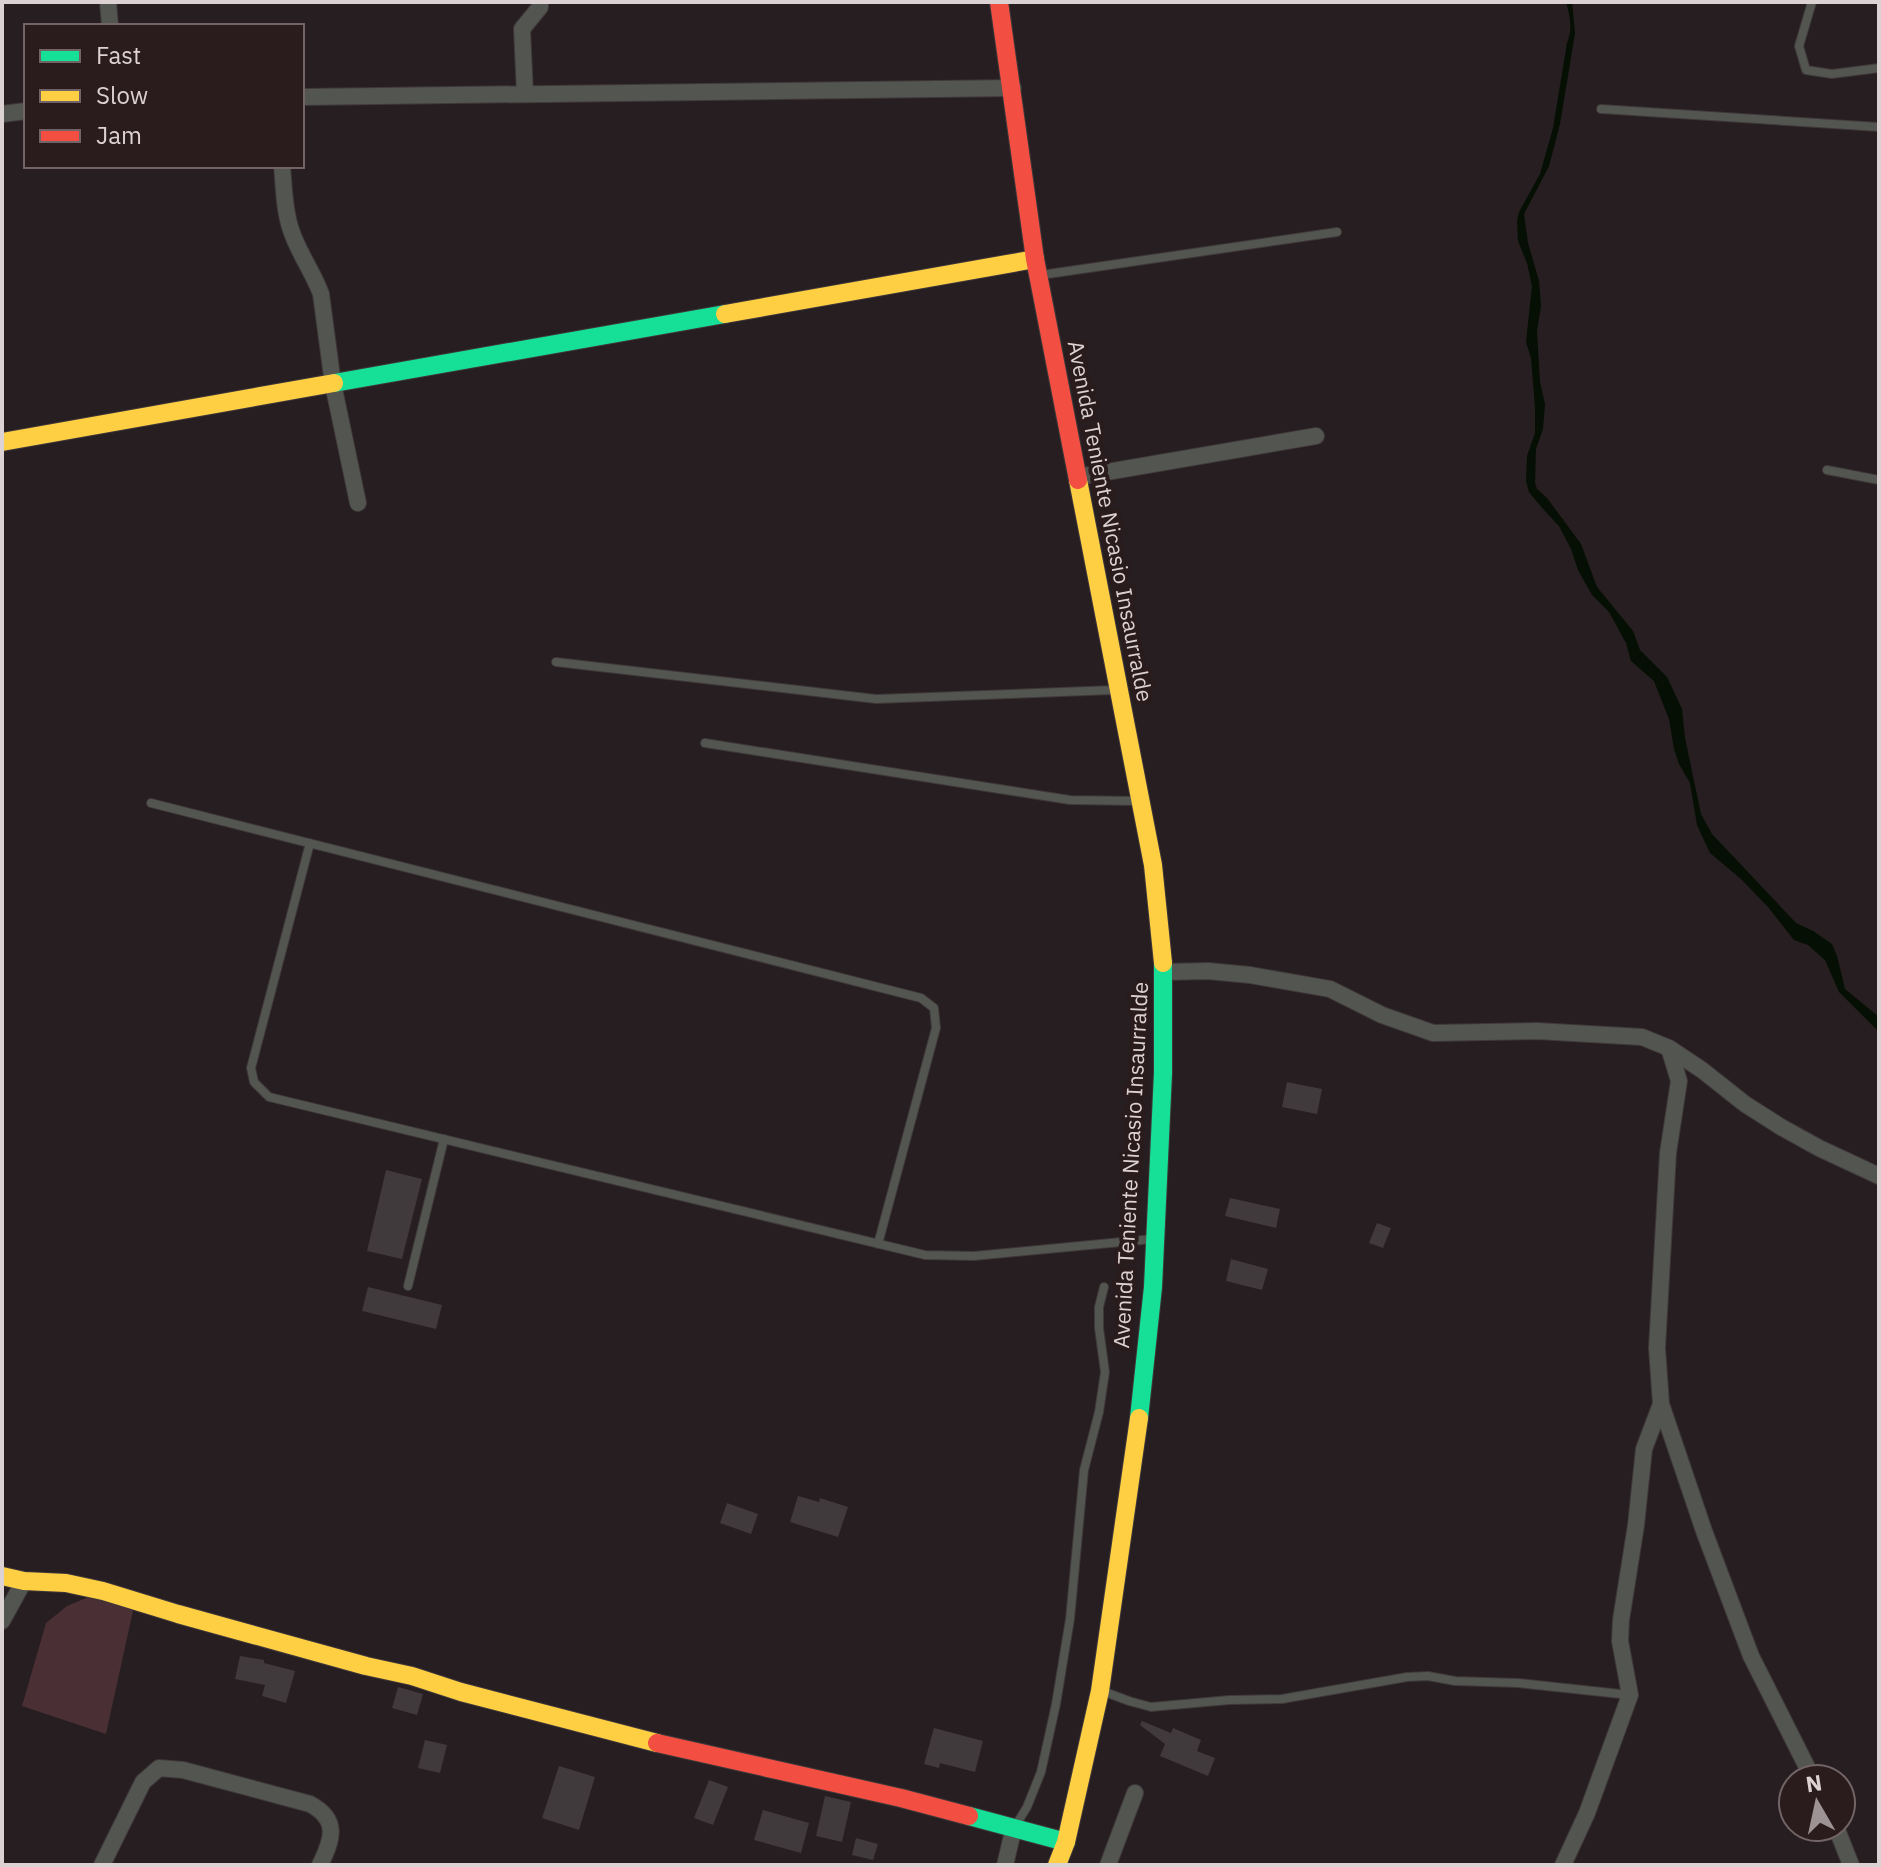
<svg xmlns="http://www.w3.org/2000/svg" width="1881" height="1867" font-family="'IBM Plex Sans',sans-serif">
<rect width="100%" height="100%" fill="#261e20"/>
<path fill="#4a2f34" d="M86,1598H107L133,1611L106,1734L22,1706L46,1623L67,1606Z"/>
<path fill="#050f03" d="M1566,2H1572L1575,33L1560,124L1549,166L1524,214L1528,243L1539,281L1541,306L1537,331L1540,382L1545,404L1543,429L1536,449L1535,483L1537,489L1547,498L1581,544L1597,587L1633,631L1640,650L1667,677L1682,709L1685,738L1701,814L1712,834L1796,923L1813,931L1832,944L1837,956L1845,989L1879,1017V1032L1839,992L1825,960L1808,945L1794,940L1768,907L1741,879L1710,853L1697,825L1690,783L1679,764L1674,749L1669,719L1654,681L1631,661L1626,643L1609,612L1592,595L1578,570L1571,549L1559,526L1544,510L1529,492L1526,481L1527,456L1535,433V407L1531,358L1526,342L1532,286L1527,263L1518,241L1517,221L1519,212L1540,174L1553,128L1567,43C1573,29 1570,16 1566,2Z"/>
<path fill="#413a3c" d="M1287,1082L1322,1089L1317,1114L1282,1107Z
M386,1170L422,1179L402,1259L367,1251Z
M1230,1198L1280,1209L1276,1228L1225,1216Z
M1377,1223L1391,1228L1383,1248L1369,1243Z
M1231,1259L1268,1269L1262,1290L1226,1281Z
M368,1287L442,1305L436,1329L362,1311Z
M798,1496L819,1502L820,1498L848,1507L838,1537L790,1522Z
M727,1503L758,1514L751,1534L720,1523Z
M240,1656L264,1660V1663L295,1671L286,1703L262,1696L265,1685L235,1679Z
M398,1687L423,1694L417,1715L392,1708Z
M1142,1721L1171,1733L1173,1728L1201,1740L1197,1751L1215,1758L1208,1776L1160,1756L1165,1744L1140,1725Z
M934,1728L983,1741L975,1772L940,1763L939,1768L924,1764Z
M425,1740L447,1745L440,1773L418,1768Z
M559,1766L595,1777L579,1830L542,1818Z
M709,1780L728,1787L713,1825L694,1818Z
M825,1796L851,1802L842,1842L816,1836Z
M763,1810L809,1823L801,1853L754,1840Z
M856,1838L878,1844L873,1860L852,1855Z"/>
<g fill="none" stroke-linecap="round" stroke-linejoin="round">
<g stroke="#3f383a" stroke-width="10">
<path id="lane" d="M1812,2L1799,46L1806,70L1832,74L1879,68
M1601,109L1879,127
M1041,275L1337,232
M1827,470L1879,480
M556,662L876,699L1114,690
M705,743L1070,800L1135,801
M151,803L921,998L934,1008L936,1028L878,1244
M310,843L251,1068L254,1082L269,1097L925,1255L974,1256L1153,1239
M408,1286L444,1139
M1105,1692L1129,1701L1151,1707L1229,1700L1282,1699L1407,1677L1428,1676L1455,1681L1518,1683L1630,1695
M1016,1825L1027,1807L1041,1772L1056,1704L1070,1619L1084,1470L1099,1412L1105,1372L1099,1328V1307L1104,1287"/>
</g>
<g stroke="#3f383a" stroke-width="18">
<path id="street" d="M108,2L110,26
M525,94L522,29L540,7V2
M302,97L1013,88
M2,114L26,111
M282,166C284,187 284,210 291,230C298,252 313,272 321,294L333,384L358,503
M1078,477L1316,436
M1164,972L1208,971L1250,975L1330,989L1382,1015L1433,1033L1537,1031L1642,1037L1669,1048L1702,1070L1745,1104L1781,1127L1819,1148L1879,1176
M1669,1048L1679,1081L1668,1153L1657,1348L1661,1404L1704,1531L1751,1656L1813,1779
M2,1621L24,1581
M1836,1827L1851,1865
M102,1865L143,1782L159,1768L183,1770L310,1804C340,1820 332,1840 320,1865
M1005,1865L1014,1827
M1108,1865L1135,1793
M1563,1865L1587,1813L1630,1695L1620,1641L1621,1620L1636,1525L1644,1449L1661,1404"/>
</g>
<g stroke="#3f383a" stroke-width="20">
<path id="fast" d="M334,383L725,314
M1139,1418L1153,1287L1163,1073V963
M969,1816L1066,1842"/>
</g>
<g stroke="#3f383a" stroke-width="20">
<path id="slow" d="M725,314L1035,259
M2,442L334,383
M1078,480L1153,865L1163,963
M2,1576L24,1581L66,1583L103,1591L178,1614L366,1666L412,1676L461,1692L657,1743
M1057,1865L1066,1842L1100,1691L1139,1418"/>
</g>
<g stroke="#3f383a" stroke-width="20">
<path id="jam" d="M999,2L1035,259L1078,480
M657,1743L901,1798L969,1816"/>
</g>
<use href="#lane" stroke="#535551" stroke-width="8"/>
<use href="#street" stroke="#535551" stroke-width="16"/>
<use href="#fast" stroke="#16e098" stroke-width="18"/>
<use href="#slow" stroke="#ffcf43" stroke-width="18"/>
<use href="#jam" stroke="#f24e42" stroke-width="18"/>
</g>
<g text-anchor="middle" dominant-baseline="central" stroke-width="8" stroke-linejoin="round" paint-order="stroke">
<g font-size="22" fill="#ddd2d3" stroke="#2a1b1d">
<text transform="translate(1111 521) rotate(79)">Avenida Teniente Nicasio Insaurralde</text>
<text transform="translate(1130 1165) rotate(-87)">Avenida Teniente Nicasio Insaurralde</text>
</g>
</g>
<rect width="1881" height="1867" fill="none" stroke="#ddd2d3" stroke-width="8"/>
<rect x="24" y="24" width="280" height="144" fill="#2a1b1d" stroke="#726466" stroke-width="2"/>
<rect x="40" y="50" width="40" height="12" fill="#16e098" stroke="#726466" stroke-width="2"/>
<text x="96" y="64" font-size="24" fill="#ddd2d3">Fast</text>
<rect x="40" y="90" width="40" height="12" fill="#ffcf43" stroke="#726466" stroke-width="2"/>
<text x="96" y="104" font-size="24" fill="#ddd2d3">Slow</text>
<rect x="40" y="130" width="40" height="12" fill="#f24e42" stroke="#726466" stroke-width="2"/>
<text x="96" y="144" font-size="24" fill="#ddd2d3">Jam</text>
<g transform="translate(1817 1803) rotate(351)"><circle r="38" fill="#2a1b1d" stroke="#726466" stroke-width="2"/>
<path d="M0-6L14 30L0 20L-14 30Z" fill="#9d9394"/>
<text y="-12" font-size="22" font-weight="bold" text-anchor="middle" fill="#ddd2d3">N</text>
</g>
</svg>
